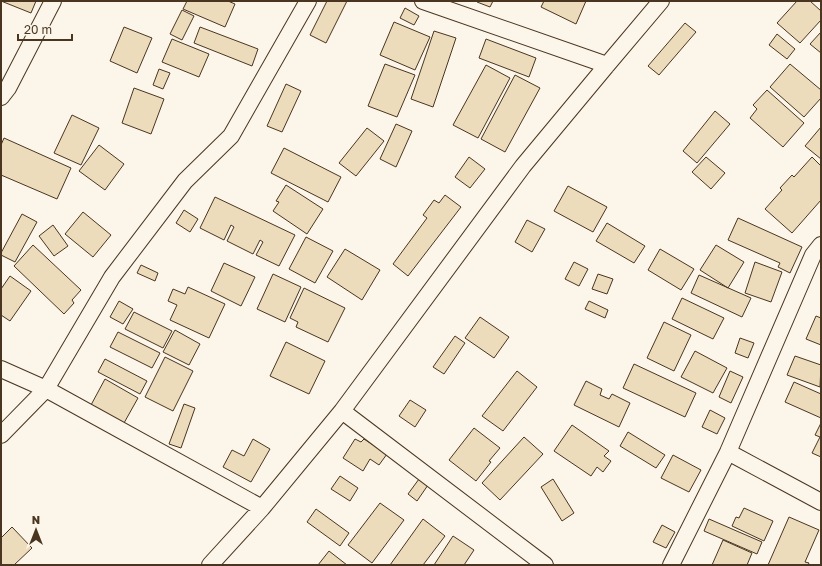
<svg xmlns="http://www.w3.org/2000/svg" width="822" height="566" font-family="'Golos Text',sans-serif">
<rect width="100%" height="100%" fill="#fbf6e9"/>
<path fill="#ecdcbc" stroke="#4a3520" d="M1,1H36L31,13Z
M187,1H228L235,4L225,27L183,9Z
M327,1H347L326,43L310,35Z
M477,1H493L490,7L477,2Z
M544,1H586L576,24L541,7Z
M797,1H810L821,11V20L800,43L777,23Z
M405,8L419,16L414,25L400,18Z
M182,10L194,16L182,40L170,34Z
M394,22L430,37L415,70L380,55Z
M685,23L696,32L659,75L648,66Z
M124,27L152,38L137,73L110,61Z
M200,27L258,49L252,66L194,43Z
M434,31L456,38L433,107L411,99Z
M821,32V53L810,44Z
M777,34L795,49L787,59L769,45Z
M172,39L209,54L199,77L162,62Z
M486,39L536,58L529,77L479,58Z
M385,64L415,75L397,117L368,106Z
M790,64L821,90V98L804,117L770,87Z
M486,65L510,78L478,138L453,125Z
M159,69L170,73L163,89L153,85Z
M515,75L540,88L505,152L481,139Z
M286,84L301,91L282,132L267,126Z
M134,88L164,99L151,134L122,123Z
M767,90L804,123L783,147L750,118L757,109L753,105Z
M715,111L730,124L697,163L683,151Z
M72,115L99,128L81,165L54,153Z
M396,124L412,131L396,167L380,159Z
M821,127V159L805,146Z
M367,128L384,141L356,176L339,163Z
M4,138L71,168L57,199L1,175V145Z
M99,145L124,164L105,190L79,171Z
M284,148L341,177L328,202L271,173Z
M469,157L485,169L470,188L455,177Z
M706,157L725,173L711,189L692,172Z
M812,157L821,166V200L792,233L765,209L782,190L780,188L792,175L794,177Z
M286,185L323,209L307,234L273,211L279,202L276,201Z
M568,186L607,207L593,232L554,211Z
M445,195L461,207L408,276L393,264L427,218L423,215L434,200L439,203Z
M215,197L295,235L279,266L256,255L263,242L260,240L253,254L227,241L234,227L231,225L224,240L200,228Z
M184,210L198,219L190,232L176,223Z
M83,212L111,235L93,257L65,234Z
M22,214L37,222L15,262L1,255V253Z
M738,218L802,247L790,273L778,267L780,263L728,240Z
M527,220L545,229L532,252L515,242Z
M607,223L645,246L634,263L596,241Z
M53,225L68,246L54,256L39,236Z
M306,237L333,251L315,283L289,269Z
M33,245L81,290L72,300L74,303L64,314L14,266Z
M716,245L744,262L728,288L700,270Z
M345,249L380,270L362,300L327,277Z
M660,249L694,269L681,290L648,270Z
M574,262L588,269L579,286L565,279Z
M755,262L782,272L771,302L745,293Z
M224,263L255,277L241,306L211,291Z
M141,265L158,273L155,281L137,273Z
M273,274L301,287L285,322L257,309Z
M598,274L613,279L607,294L592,289Z
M699,275L751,298L742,317L691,293Z
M10,276L31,291L10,321L1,315V289Z
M188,287L225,304L209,338L170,320L177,305L168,301L173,289L185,294Z
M304,288L345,308L328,342L296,327L298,322L290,318Z
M682,298L724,318L713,339L672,319Z
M119,301L133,309L123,324L110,317Z
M589,301L608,310L605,318L585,309Z
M134,312L172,331L163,348L125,329Z
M816,316L821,318V345L806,339Z
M480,317L509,337L494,358L465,338Z
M664,322L691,335L674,371L647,358Z
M175,330L200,344L189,365L163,352Z
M118,332L160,353L152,368L110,347Z
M455,336L465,343L444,374L433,367Z
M740,338L754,343L748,358L735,353Z
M286,342L325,361L309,394L270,376Z
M695,351L727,368L713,393L681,377Z
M795,356L821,365L820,387L787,375Z
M165,357L193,371L173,411L145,397Z
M105,359L147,381L140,394L98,372Z
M634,364L696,393L685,417L623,388Z
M517,371L537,387L503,431L482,416Z
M730,371L743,377L731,403L719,397Z
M105,379L138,398L124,423L91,405Z
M586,381L602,389L600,395L609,399L612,394L630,403L619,427L574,405Z
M794,382L821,394V418L785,402Z
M410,400L426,410L415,427L399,416Z
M184,404L195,408L181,448L169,444Z
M710,410L725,418L717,434L702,427Z
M821,423V457L812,453L820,437L815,435Z
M572,425L609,451L604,456L611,461L603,472L597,467L591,476L554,451Z
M474,428L500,448L489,461L491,462L476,481L449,460Z
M628,432L665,455L656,468L620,446Z
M524,437L543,454L500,500L482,483Z
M253,439L270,449L251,482L223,467L232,450L244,456Z
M355,439L361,442L364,439L387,454L379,465L370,459L363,471L343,458Z
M673,455L701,470L689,492L661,478Z
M340,476L358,488L350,501L331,489Z
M419,479L428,485L417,501L408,494Z
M553,479L574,513L562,521L541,487Z
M380,503L404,520L372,563L348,545Z
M744,508L773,521L764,541L732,526L736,517L739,518Z
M316,509L349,533L340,546L307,522Z
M789,517L819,530L805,562L809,563L808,565H768Z
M423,519L445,536L423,565H390Z
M709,519L762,542L757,554L704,531Z
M662,525L675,532L666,548L653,542Z
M12,527L32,548L14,565H1V538Z
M453,536L474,550L464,565H434Z
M723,540L752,553L747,565H712Z
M329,551L347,565H318Z"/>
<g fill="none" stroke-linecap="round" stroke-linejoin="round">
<g stroke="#4a3520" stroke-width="18">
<path id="minor" d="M423,1L607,65
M1,97L8,88L53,1
M1,369L46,389L262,508
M342,411L545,565
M1,435L46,389L112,277L185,181L231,136L308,1
M728,452L821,502
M210,565L262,508L342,411L523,166L607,65L661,1
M671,565L728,452L813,255L821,245"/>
</g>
<use href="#minor" stroke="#fbf6e9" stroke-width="16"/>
</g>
<rect width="822" height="566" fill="none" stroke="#4a3520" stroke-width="4"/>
<g transform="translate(36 530)" stroke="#fbf6e9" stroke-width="3" paint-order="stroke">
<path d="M0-3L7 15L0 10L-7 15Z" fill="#4a3520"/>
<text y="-6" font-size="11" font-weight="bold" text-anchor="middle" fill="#4a3520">N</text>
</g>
<path d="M18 34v6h54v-6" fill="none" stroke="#4a3520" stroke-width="2"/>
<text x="24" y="34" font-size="12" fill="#4a3520" stroke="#fbf6e9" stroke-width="3" paint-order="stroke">20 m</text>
</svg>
